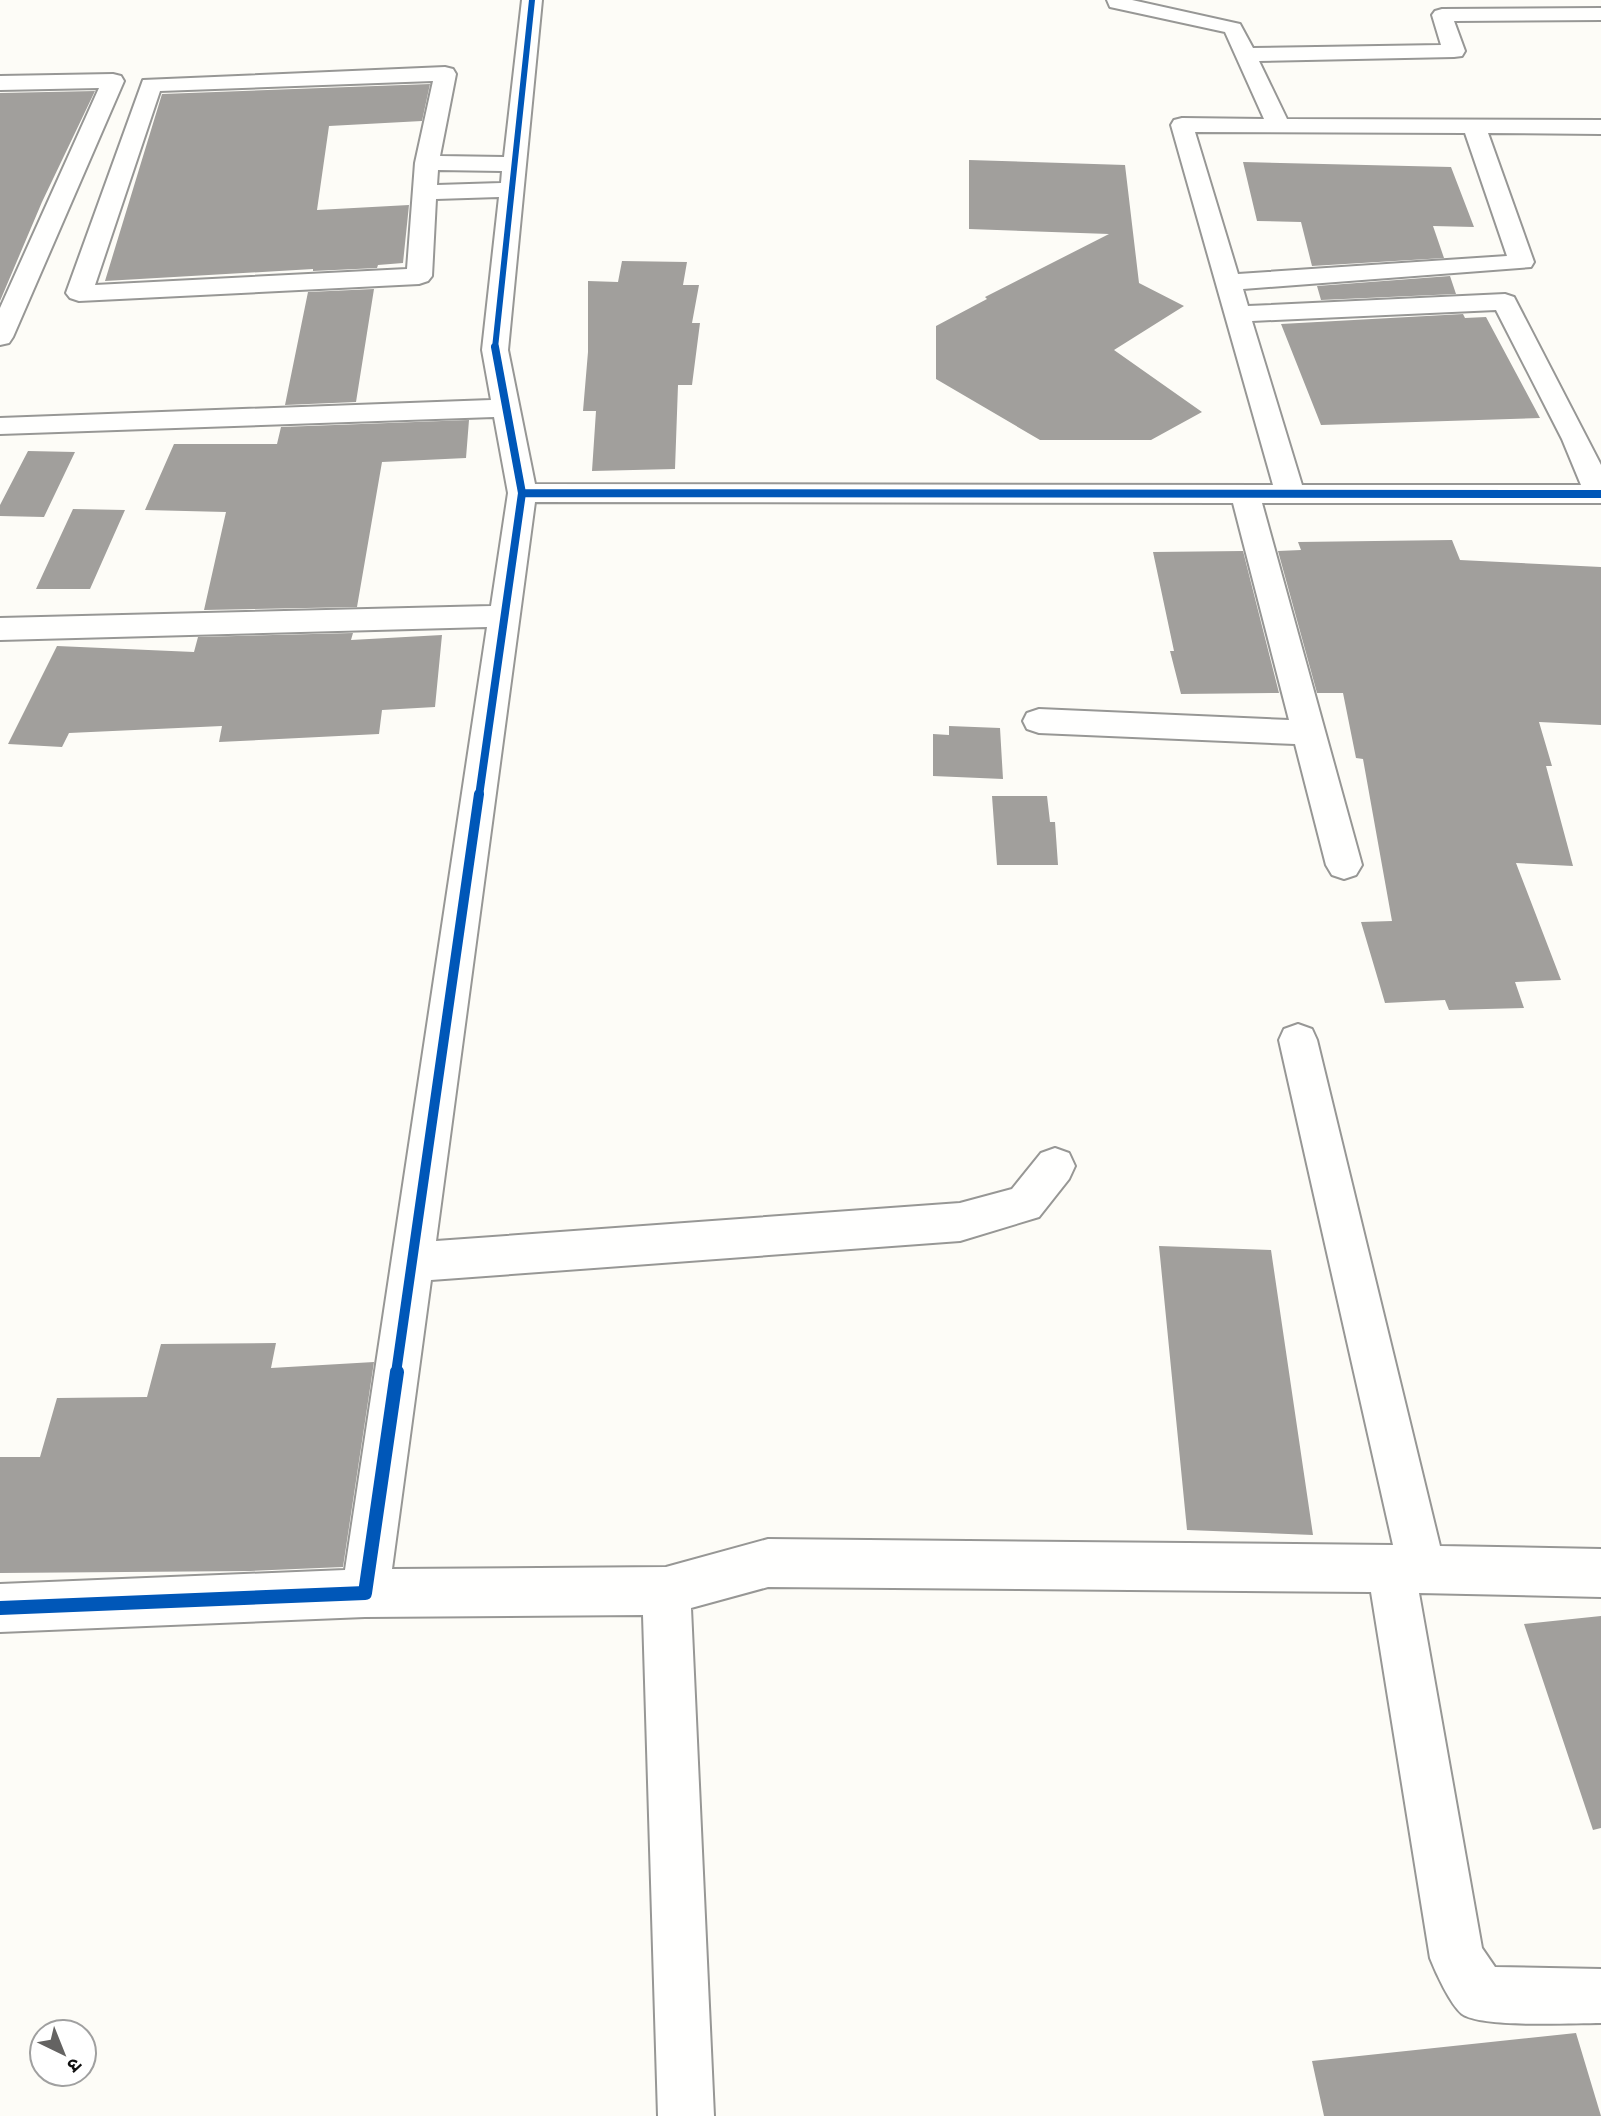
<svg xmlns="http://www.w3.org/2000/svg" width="1601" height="2116" font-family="Bitter,'Noto Sans Devanagari',serif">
<rect width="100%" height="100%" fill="#fdfcf7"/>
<path fill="#a19f9c" d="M430,84L422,121L329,126L317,210L409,205L403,263L378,265L377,268L313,271V269L105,281L162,94Z
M95,91L42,202L0,301V93Z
M969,160L1125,165L1139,283L1184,306L1114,350L1202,412L1151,440H1040L936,379V326L987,299L985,297L1109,234L969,229Z
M1243,162L1451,167L1474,227L1433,226L1444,258L1312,266L1301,222L1257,221Z
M622,261L687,262L683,285H699L692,323H700L692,385H678L675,469L592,471L596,411H583L588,352V281L618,282Z
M1450,276L1456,294L1321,300L1317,286Z
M374,289L356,402L285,405L308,292Z
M1463,314L1465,318L1486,317L1540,418L1321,425L1281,324Z
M469,420L466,458L382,462L357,607L204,610L226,512L145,510L174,444H277L281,427Z
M28,451L75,452L44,517L0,516V505Z
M73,509L125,510L90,589H36Z
M1452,540L1460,560L1601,567V725L1539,722L1552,766H1546L1573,866L1516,863L1561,980L1515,982L1524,1008L1449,1010L1445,1000L1385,1003L1361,922L1392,921L1363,759L1356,758L1343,693H1317L1278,551L1301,550L1298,542Z
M1243,551L1279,693L1181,694L1170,651H1174L1153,552Z
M353,633L351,640L442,635L435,707L382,710L379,734L219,742L222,726L69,733L62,747L8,744L57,646L194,652L198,637Z
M949,726L1000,728L1003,779L933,776V734L949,735Z
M992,796H1047L1050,822H1055L1058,865H997Z
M1159,1246L1271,1250L1313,1535L1187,1530Z
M276,1343L271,1368L374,1362L343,1567L250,1571L0,1573V1457H40L57,1398L147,1397L161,1344Z
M1601,1616V1828L1593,1830L1524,1624Z
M1576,2033L1601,2116H1324L1312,2061Z"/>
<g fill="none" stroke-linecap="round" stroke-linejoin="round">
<g stroke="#979795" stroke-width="4">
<path id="minor" d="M522,0H542L508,350L535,484L1273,485L1171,125L1174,120L1182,118L1264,119L1225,32L1110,7L1107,0H1132L1240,24L1253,48L1441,45L1432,15L1435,11L1442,9L1601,8V20L1454,21L1465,51L1462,56L1454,57L1259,61L1287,119L1601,120V134L1488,133L1534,262L1531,267L1243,289L1248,306L1505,294L1514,297L1601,465V503H1262L1362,865L1356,875L1344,879L1332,875L1326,865L1295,744L1039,733L1027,729L1023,721L1027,713L1039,709L1289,720L1233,503L535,502L436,1241L960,1203L1012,1189L1041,1153L1055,1148L1069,1153L1075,1166L1069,1179L1039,1217L960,1241L431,1280L392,1569L666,1567L768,1539L1393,1545L1279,1040L1284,1029L1298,1024L1312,1029L1317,1040L1440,1546L1601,1549V1597L1419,1593L1482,1948L1495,1967L1601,1969V2023C1573,2023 1481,2028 1462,2014C1450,2004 1436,1973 1430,1958L1371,1592L768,1587L691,1608L714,2116H658L643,1615L365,1617L0,1632V1584L345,1570L487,627L0,640V618L491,606L508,493L494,417L0,434V418L491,400L482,350L499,197L436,199L432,276L428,281L419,284L79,301L70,298L66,293L143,80L445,67L453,69L456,74L440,156L504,157ZM433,81L415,163L407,269L95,285L160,91ZM1195,132L1465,133L1507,256L1238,274ZM438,170L502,171L501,183L437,185ZM1496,310L1562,439L1581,485H1302L1252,321Z
M113,74L121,76L124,81L13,337L9,343L0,345V308L99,88L0,90V76Z"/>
</g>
<use href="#minor" fill="#fffffe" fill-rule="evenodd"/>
<g stroke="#fff" stroke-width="9">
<path id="cycleway-far3" d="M495,348L532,0"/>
</g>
<g stroke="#fff" stroke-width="11">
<path id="cycleway-far2" d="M522,493L1601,494
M479,796L522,493L495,347"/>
</g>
<g stroke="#fff" stroke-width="15">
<path id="cycleway-far1" d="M396,1373L479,794"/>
</g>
<g stroke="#fff" stroke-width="18">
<path id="cycleway" d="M0,1608L365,1593L397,1372"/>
</g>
<use href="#cycleway-far3" stroke="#0057b8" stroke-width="6"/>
<use href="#cycleway-far2" stroke="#0057b8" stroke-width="8"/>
<use href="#cycleway-far1" stroke="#0057b8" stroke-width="10"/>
<use href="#cycleway" stroke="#0057b8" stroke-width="14"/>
</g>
<g transform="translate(63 2053) rotate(137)"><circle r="33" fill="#ffffff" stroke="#a0a0a0" stroke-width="2"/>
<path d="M0-5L12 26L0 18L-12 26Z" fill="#646362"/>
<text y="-10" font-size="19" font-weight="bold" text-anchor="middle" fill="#111111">उ</text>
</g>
</svg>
